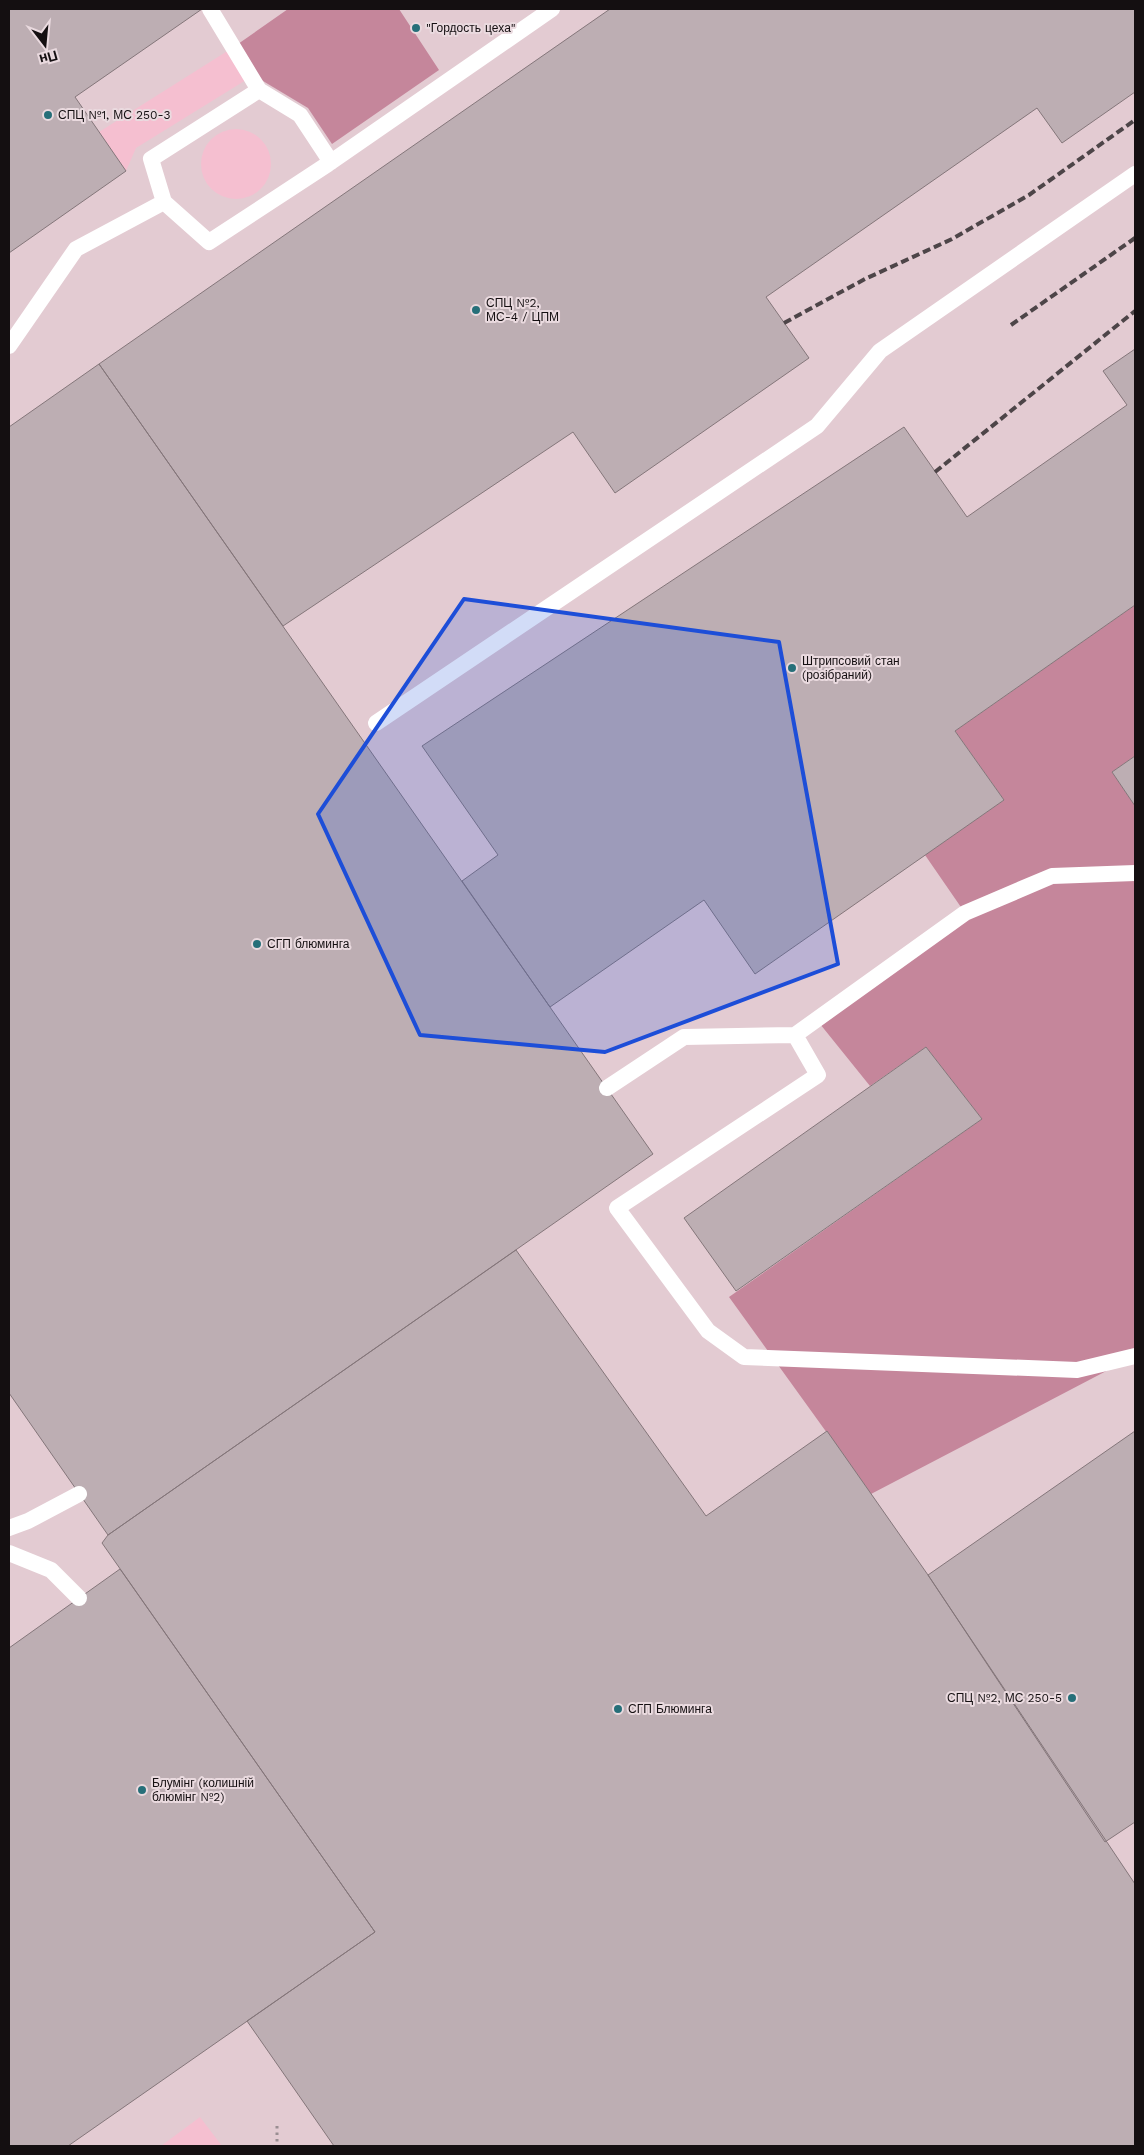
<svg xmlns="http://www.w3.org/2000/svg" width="1144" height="2155" font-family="'Work Sans',sans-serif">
<rect width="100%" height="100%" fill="#eadadf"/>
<path fill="#e3cbd2" d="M9,9H1135V2146H9Z"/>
<path fill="#f5bfd0" d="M229,50L246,80L136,148L126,171L99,132Z
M201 164a35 35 0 1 1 70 0a35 35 0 1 1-70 0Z
M200,2117L222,2146H161Z"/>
<path fill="#c5869b" d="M288,9H399L439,70L332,144L308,108L258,78L238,44Z
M1135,605V756L1112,772L1135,806V1356L871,1494L729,1297L982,1119L926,1047L870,1086L816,1019L965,913L925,855L1004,800L955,731Z"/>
<path fill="#bdaeb3" stroke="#84767a" d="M9,9H202L75,97L126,171L9,253Z
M610,9H1135V92L1062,143L1037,108L766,297L809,358L615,493L573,432L283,626L99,364Z
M1135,349V605L955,731L1004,800L755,974L704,900L550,1007L462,881L498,855L422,746L904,427L967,517L1127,405L1103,371Z
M99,364L653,1154L108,1535L9,1393V427Z
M1135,756V806L1112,772Z
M926,1047L982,1119L736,1291L684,1218Z
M516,1250L706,1516L827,1431L928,1575L1135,1884V2146H334L247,2021L375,1932L102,1543L108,1535Z
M1135,1431V1822L1105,1842L928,1575Z
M120,1569L375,1932L68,2146H9V1648Z"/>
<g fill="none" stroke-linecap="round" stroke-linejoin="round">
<path stroke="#9a8e92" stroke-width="3" stroke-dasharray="2.5 4" stroke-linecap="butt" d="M277,2126V2146"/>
<path stroke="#fff" stroke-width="16" d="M210,9L259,90
M164,202L151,159L259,90L300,115L331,162
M9,346L76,249L164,202L209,242L328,164L552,9
M376,723L817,426L880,351L1135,174
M795,1035L818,1075L617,1208L708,1331L744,1357L1077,1370L1135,1356
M607,1088L684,1037L795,1035L965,913L1052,876L1135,873
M9,1528L28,1521L79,1494
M9,1553L51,1570L79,1598"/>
<path stroke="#4d4548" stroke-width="4" stroke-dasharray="8 4" stroke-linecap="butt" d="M784,323L865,279L952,239L1029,195L1135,120
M1011,325L1135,238
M935,472L1135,311"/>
</g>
<path fill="#1d4ed8" fill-opacity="0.2" stroke="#1d4ed8" stroke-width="4" stroke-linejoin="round" d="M464,599L779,642L838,964L605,1052L420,1035L318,814Z"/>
<g fill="#266f79" stroke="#eadadf" stroke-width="2">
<circle cx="416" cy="28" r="5"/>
<circle cx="48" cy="115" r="5"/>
<circle cx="476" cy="310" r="5"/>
<circle cx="792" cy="668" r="5"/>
<circle cx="257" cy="944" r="5"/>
<circle cx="1072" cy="1698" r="5"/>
<circle cx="618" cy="1709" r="5"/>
<circle cx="142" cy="1790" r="5"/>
</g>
<g text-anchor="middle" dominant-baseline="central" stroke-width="4" stroke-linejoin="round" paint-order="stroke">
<g font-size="12" fill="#140f11" stroke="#eadadf" text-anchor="start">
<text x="426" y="28">"Гордость цеха"</text>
<text x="58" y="115">СПЦ №1, МС 250-3</text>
<text x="486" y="303">СПЦ №2,<tspan x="486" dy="14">МС-4 / ЦПМ</tspan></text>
<text x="802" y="661">Штрипсовий стан<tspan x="802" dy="14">(розібраний)</tspan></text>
<text x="267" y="944">СГП блюминга</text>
<text x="1062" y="1698" text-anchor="end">СПЦ №2, МС 250-5</text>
<text x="628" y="1709">СГП Блюминга</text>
<text x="152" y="1783">Блумінг (колишній<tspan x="152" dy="14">блюмінг №2)</tspan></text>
</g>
</g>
<rect width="1144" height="2155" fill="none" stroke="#140f11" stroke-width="20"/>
<g transform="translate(45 45) rotate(164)" stroke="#eadadf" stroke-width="4" paint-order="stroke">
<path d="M0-4L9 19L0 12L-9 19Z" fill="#140f11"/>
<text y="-8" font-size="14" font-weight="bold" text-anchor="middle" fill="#140f11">Пн</text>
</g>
</svg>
